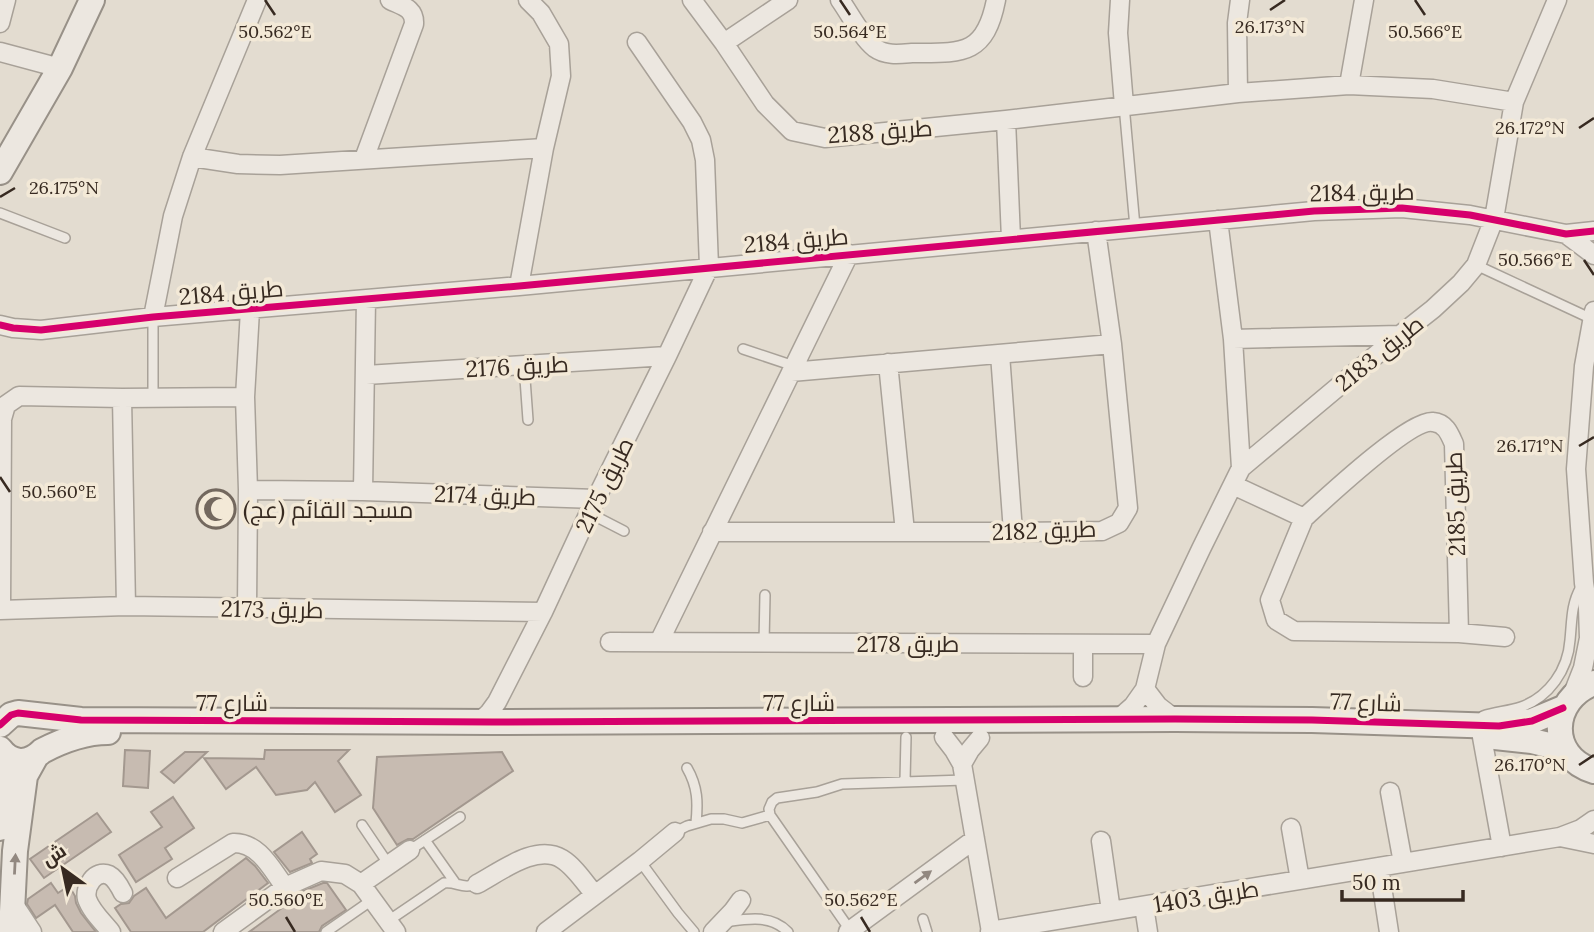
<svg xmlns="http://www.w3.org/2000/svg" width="1594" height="932" font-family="Lora,Cairo,serif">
<rect width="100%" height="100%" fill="#e3dcd0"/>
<path fill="#c7bbb1" stroke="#a3988f" stroke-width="2" d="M125,750L150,751L148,788L123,786Z
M265,750H349L338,761L361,795L335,812L315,782L307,790L276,795L256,767L226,789L204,758L264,759Z
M185,752H207L174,783L161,772Z
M502,752L513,771L413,839H408L397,845L373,808L377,757Z
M173,797L194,828L165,848L172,859L136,882L119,855L162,827L151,812Z
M97,813L111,832L44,878L30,859Z
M302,832L317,854L310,859L312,863L290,872L274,852Z
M246,858L255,866L268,883L203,932H131L115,908L121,904L129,903L134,896L146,888L166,918Z
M51,883L58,893L69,886L75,896L76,903L81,913L96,932H73L55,905L36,918L27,904L28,899Z
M323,883H327L346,910L322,926L319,932H249L304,892L303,891Z"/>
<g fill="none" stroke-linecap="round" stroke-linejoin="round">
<g stroke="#a8a198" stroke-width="12">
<path id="lane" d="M1124,105L1135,227
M0,213L65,238
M1476,265L1592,319
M743,349L794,366
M524,365L528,420
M153,398V317
M589,513L624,531
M764,643L765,595
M1483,716C1495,712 1509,711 1521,707C1549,697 1568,670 1570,640C1572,621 1571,604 1581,587
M687,768C698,787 698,803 696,823
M905,781L906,737
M362,825L389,865
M675,832L687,826L711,819H724L742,823L770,815
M425,840L456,884
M410,850L460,817
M640,861L678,913L694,932
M923,919L927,932
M388,921L444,883C456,881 463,890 477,884
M724,922C747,919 771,914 788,932
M850,930L770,815L769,809L772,802L777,798L817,792L842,784L965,780
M326,932L372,900"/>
</g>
<g stroke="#a8a198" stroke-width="21">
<path id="street" d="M692,0L724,43L765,104L792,131L825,138L1006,120L1238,93L1349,85L1433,89L1514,102
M840,0C850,14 862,38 875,48C886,56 900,54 912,53C962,53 985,56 996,0
M1120,0L1118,33L1124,105
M0,23L6,0
M724,43L788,0
M0,52L60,68
M1349,85L1364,0
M1238,93L1237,23L1240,0
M1006,120L1011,239
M192,157L238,164L280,165L544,148
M364,159L414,24C415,8 402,6 390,0
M1218,220L1233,339L1241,468
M1566,234L1594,255
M519,286L544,148L561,76L559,44L541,13L528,0
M153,317L173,216L192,157L257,0
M0,325L13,328L41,330L153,317L519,286L1314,211L1402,208L1470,215L1566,234L1594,231
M1233,339L1400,335
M1000,354L1013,532
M888,363L905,532
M791,372L1112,344
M366,375L667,356
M122,398L126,606
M1233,485L1304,518C1324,500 1410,419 1433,422C1446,423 1450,435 1454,444L1459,633
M248,490L363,491L596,499
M363,491L366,299
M1304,518L1270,600L1276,620L1294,631L1459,633L1505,637
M712,532H1013L1102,531L1119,523L1128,508L1112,344L1096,231
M247,608L248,490L245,397L250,310
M0,610L126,606L543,612
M1,610L2,419L6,405L19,396L122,398L245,397
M610,642L1156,644
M659,642L849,254
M1083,677V644
M1145,689L1158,706L1175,719
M1572,696L1583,668L1589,638L1588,608L1584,583L1576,469L1584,366L1594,311
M1117,720L1133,706L1145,689L1156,644L1201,549L1241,468L1400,335L1433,309L1461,283L1476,265L1494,219L1514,102L1557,0
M479,722L489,713L497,702L543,612L589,513L667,356L709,267L705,160L701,140L692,122L637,42
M944,737L954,750L962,764L991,932
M1482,737L1502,847
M962,764L970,750L980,738
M1390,792L1403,863
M1291,828L1300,880
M1560,837L1594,844
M1101,841L1111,911
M1379,867L1389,932
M177,878L233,843C259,842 272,870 285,887
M361,884L410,850
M477,884C500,872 536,843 562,859C575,867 585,883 595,895
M13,903L32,932
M1144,906L1148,932
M990,931L1560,837L1581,829L1594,820
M111,932C103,922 91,911 87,899C84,887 95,869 109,875C115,878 120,887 123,893
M223,932L285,887L321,871L345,874L361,884L396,932
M546,932L640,861L675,832
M713,932L733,911L741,900
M848,932L975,839"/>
</g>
<g stroke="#989188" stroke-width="28">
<path id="secondary" d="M0,172L60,68L92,0
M1594,683C1550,699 1547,757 1594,771
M0,725L11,715L18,713L81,720L492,722L1175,719L1312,720L1499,726L1532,721L1563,708
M1495,737L1532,741L1565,749
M0,749C12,765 29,764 42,751
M42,751C63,740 84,732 108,732
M0,828L6,772L4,755
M11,932L15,851L25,776L35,758"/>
</g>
<use href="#lane" stroke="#ece7e0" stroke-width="9"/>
<use href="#street" stroke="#ece7e0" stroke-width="18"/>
<use href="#secondary" stroke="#ece7e0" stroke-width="24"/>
<g stroke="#f3e9d7" stroke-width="11">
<path id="cycleway" d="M0,325L13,328L41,330L153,317L519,286L1314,211L1402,208L1470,215L1566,234L1594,231
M0,725L11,715L18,713L81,720L492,722L1175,719L1312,720L1499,726L1532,721L1563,708"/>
</g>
<use href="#cycleway" stroke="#d6006c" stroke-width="7"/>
</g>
<defs><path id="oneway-solid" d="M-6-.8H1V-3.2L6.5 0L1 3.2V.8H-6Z" transform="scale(1.75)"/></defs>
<g fill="#928880">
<use href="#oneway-solid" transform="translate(15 864) rotate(-87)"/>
<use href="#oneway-solid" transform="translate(923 877) rotate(-36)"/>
</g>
<path fill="none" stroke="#372a21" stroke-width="2.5" d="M265,0L275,15M840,0L850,15M1415,0L1425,15M1270,10L1285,0M1579,128L1594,118M0,197L15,188M1584,260L1594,275M1579,446L1594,437M0,477L10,492M1579,765L1594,755M286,917L295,932M861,917L870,932"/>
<defs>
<g id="mosque-ring" transform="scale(2.0125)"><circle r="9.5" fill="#f3e9d7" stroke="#73685e" stroke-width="1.5"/><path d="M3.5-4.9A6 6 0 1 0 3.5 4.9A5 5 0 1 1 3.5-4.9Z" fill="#73685e"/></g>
</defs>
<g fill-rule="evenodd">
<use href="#mosque-ring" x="216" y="509"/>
</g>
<g text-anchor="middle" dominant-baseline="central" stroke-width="7" stroke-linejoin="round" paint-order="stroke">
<g font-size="23" fill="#372a21" stroke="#f3e9d7">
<text transform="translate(880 131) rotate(-4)">طريق 2188</text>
<text transform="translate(1362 192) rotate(-1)">طريق 2184</text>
<text transform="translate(796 240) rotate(-5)">طريق 2184</text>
<text transform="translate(231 292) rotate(-5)">طريق 2184</text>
<text transform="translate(1379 353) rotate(-39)">طريق 2183</text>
<text transform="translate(517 366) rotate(-3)">طريق 2176</text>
<text transform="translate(604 485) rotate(-64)">طريق 2175</text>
<text transform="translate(485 495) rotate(2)">طريق 2174</text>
<text transform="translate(1455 504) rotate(-92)">طريق 2185</text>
<text transform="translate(1044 530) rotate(-2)">طريق 2182</text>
<text transform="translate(272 609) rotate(1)">طريق 2173</text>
<text x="908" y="643">طريق 2178</text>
<text x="232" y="702">شارع 77</text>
<text x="799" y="702">شارع 77</text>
<text transform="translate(1366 702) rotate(2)">شارع 77</text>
<text transform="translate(1206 896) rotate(-9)">طريق 1403</text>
</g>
<g font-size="23" fill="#372a21" stroke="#f3e9d7" text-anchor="start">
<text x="243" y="509">مسجد القائم (عج)</text>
</g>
</g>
<g font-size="18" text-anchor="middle" fill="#372a21" stroke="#f3e9d7" stroke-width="7" stroke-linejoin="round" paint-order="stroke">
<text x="1270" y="33">26.173°N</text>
<text x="275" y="38">50.562°E</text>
<text x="850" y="38">50.564°E</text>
<text x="1425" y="38">50.566°E</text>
<text x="1530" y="134">26.172°N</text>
<text x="64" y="194">26.175°N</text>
<text x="1535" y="266">50.566°E</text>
<text x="1530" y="452">26.171°N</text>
<text x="59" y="498">50.560°E</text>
<text x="1530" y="771">26.170°N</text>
<text x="286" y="906">50.560°E</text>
<text x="861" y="906">50.562°E</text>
</g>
<g transform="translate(63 869) rotate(327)" stroke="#f3e9d7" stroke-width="5" paint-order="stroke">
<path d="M0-5L12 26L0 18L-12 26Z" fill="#372a21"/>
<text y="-10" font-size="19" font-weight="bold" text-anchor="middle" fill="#372a21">ش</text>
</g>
<path d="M1342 890v10h121v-10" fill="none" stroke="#372a21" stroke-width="3.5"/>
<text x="1352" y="890" font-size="21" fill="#372a21" stroke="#f3e9d7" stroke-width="5" paint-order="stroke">50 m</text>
</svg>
